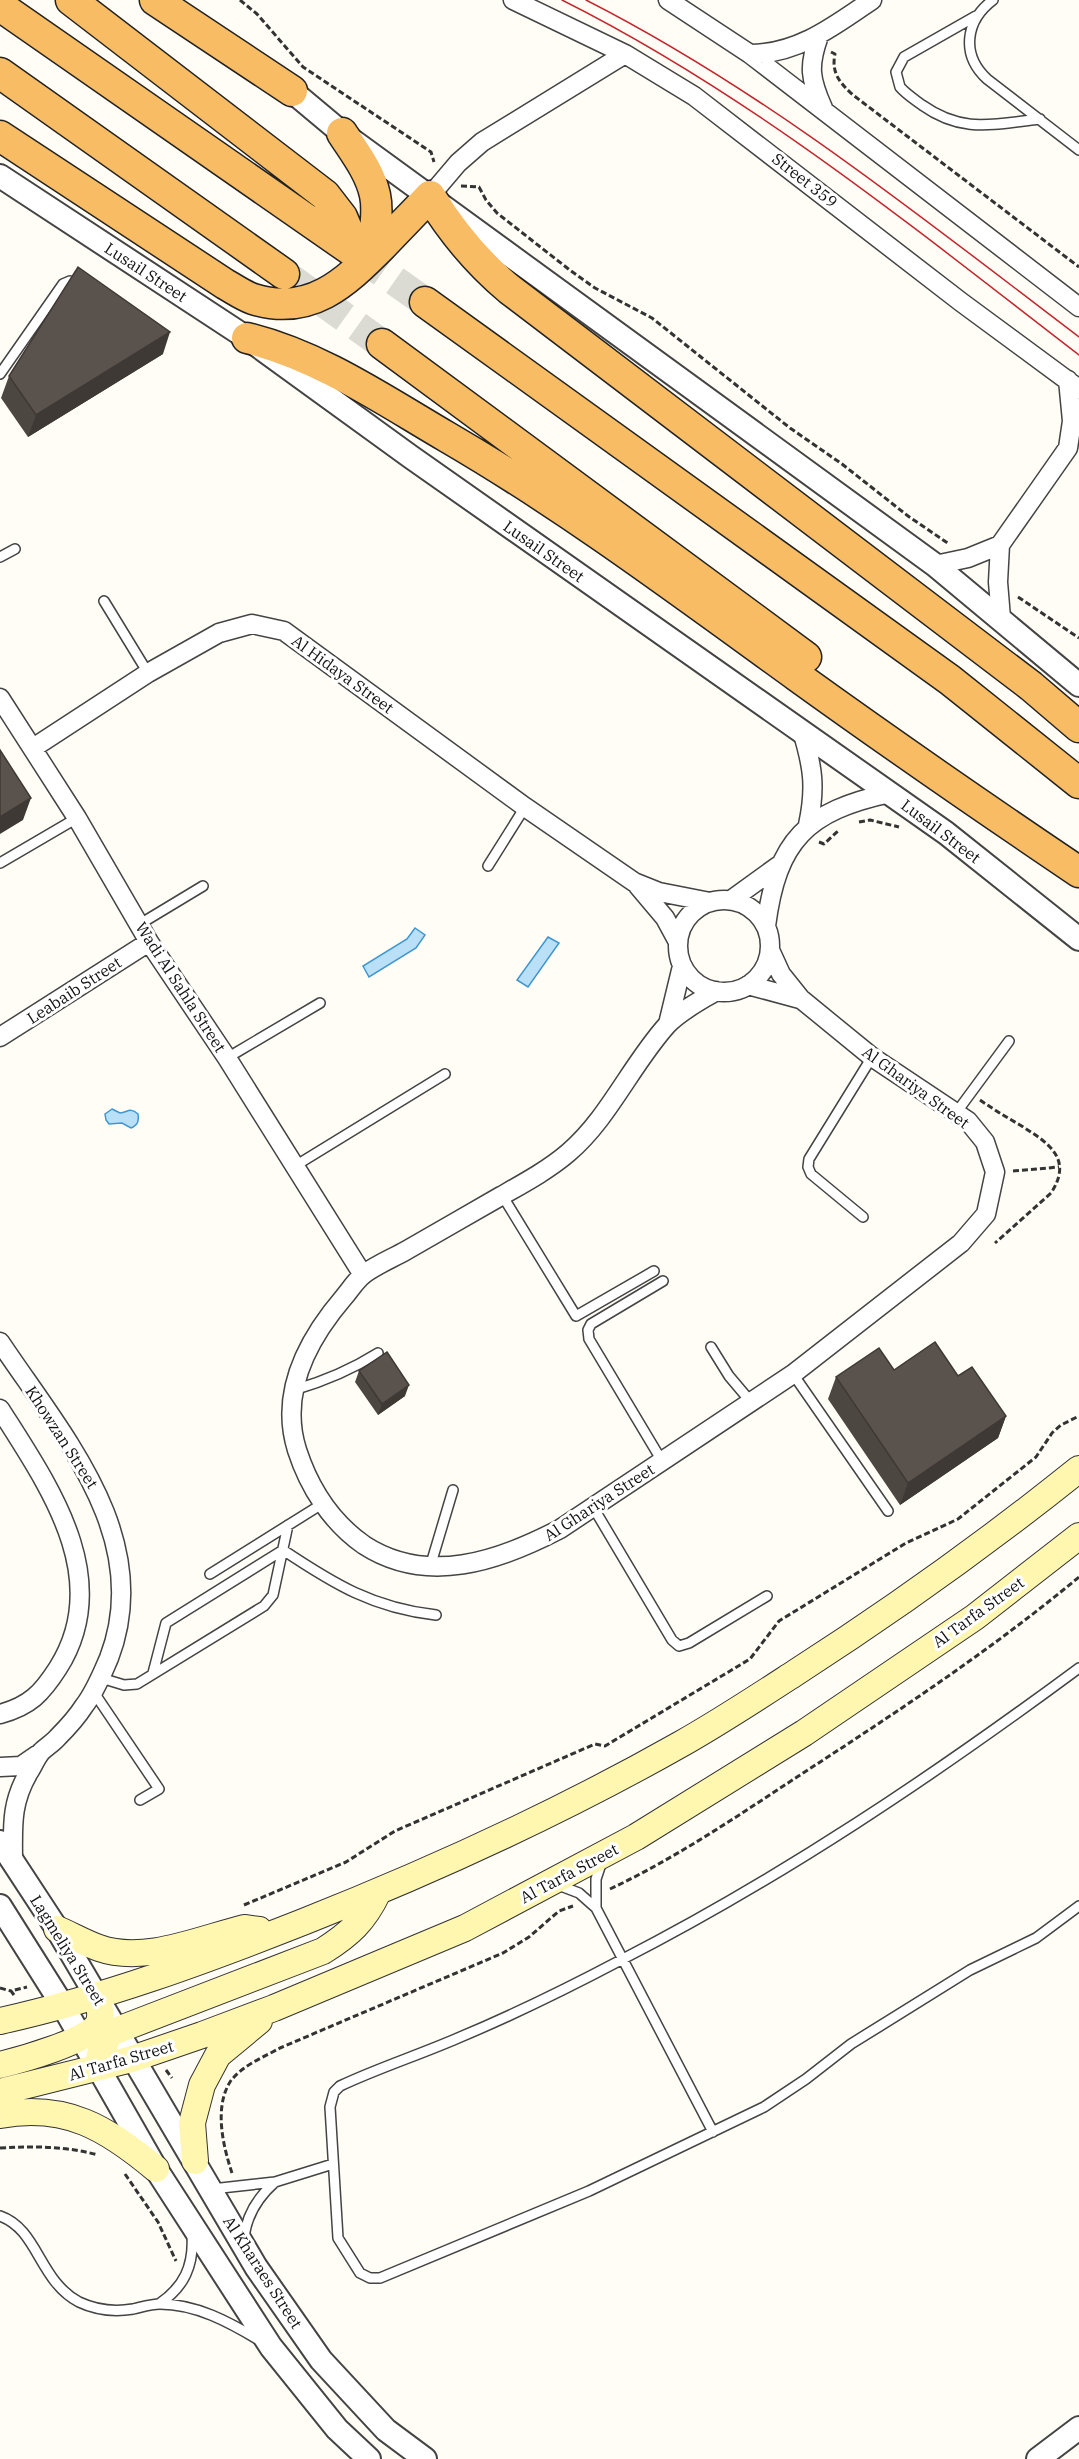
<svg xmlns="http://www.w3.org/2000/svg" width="1079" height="2459" font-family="'IBM Plex Serif',serif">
<rect width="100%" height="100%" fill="#fffdf5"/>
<path fill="#b9e0f7" stroke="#3f96cf" stroke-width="1.5" d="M415,928L425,935L416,948L369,977L363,966L407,939Z
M548,937L559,943L528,987L517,980Z
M112,1109L120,1113C128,1112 130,1107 138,1114C139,1121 138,1125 131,1128L122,1123L109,1124L106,1120L105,1114Z"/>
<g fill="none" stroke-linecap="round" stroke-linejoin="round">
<path stroke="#dbdad3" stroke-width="30" stroke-dasharray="30 15" stroke-linecap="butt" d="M358,255L425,302
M284,274L382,344"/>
<g stroke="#444" stroke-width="12">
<path id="service" d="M993,0C965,21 961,55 987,79L1079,150
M976,16L904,57L896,72L900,87C906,94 914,99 922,105C963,134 993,124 1040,119
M0,374L63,284L70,281L78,284
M0,557L15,549
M104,601L148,673
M0,863L77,818
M488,866L525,807
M140,924L203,886
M227,1058L320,1003
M956,1113L1009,1041
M295,1166L445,1074
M502,1195L576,1316L654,1271
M863,1217L811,1174L808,1167L809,1159L872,1057
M711,1347L729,1376L751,1402
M793,1374L888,1511
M294,1390C325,1381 351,1370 378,1353
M662,1461L589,1339L588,1330L591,1324L663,1281
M593,1507L672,1640L679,1646L689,1643L767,1596
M430,1567L453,1490
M210,1574L322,1504
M1079,1668C933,1776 783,1877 621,1960C568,1988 513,2015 458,2038C419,2055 378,2068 340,2086L334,2092L330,2107L338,2238L360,2273L370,2278H380L589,2191L764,2107L806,2079L851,2044L970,1970L1036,1938L1079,1906
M153,1673L166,1623L283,1550C334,1584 373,1608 436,1615
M101,1678L124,1685L137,1684L264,1606L273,1595L288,1525
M93,1691L159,1789L140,1800
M558,1885L579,1893L596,1908L713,2132
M596,1908V1879L602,1861
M212,2189L275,2182L333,2164
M0,2216C38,2229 39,2281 79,2302C96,2310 115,2312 133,2309C142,2307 151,2304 160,2304C196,2304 229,2322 259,2340
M244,2239C246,2216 257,2198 275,2182
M159,2304C184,2287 194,2266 192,2235"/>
</g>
<g stroke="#444" stroke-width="21">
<path id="minor" d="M513,0L625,54L694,96L961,302L1079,389
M668,0L750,54L1079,307
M819,36C808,66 810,79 823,108
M750,54C798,54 834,26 872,0
M430,196L458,163L482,142L625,54
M935,565L968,558L1000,545
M1001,618L998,582L1000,545L1068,448L1072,421L1068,380
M0,698L77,818L149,942L227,1058L363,1275
M802,731C813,767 816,788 808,825
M33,748L148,673L219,633L252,624L284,631L525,807L634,882L659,892L710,902
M638,886L665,918L678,942
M731,900L778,866
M678 946a46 46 0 1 1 92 0a46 46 0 1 1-92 0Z
M766,926C777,840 807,811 890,793
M748,985L800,999
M716,991C700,1001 680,1011 667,1025C631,1065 609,1118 568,1153C548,1170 524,1183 501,1196C470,1214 438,1232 407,1250C393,1258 376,1265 364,1274C356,1280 350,1290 344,1297C308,1339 279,1393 297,1450C309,1487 331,1522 364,1545C427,1586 499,1561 560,1529L793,1374L961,1243L986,1214L995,1172L985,1142L968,1121L872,1057L801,999L781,974L770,950
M668,1024L682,966
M0,1037L149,942
M0,1342C62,1435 155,1538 109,1658C102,1674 95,1692 84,1706C77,1717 67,1728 58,1737C53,1743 46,1747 41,1752C36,1758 33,1766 29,1772C10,1804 13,1828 13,1864
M0,1409C48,1485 115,1578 58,1668C42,1693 30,1706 0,1714
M0,1767L21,1766L37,1755"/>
</g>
<g stroke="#444" stroke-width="26">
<path id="tertiary" d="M281,82L342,133L935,565L1079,685
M0,176L247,338L411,457L946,833L1079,939
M0,1842L57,1929L256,2267L321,2360L386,2430L425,2459
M0,1906L63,2006L156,2169L271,2347L337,2429L369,2459
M1038,2459L1079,2428"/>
</g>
<g stroke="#333" stroke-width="28">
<path id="secondary" d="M57,1929C71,1935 85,1943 99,1948C144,1964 200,1939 244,1928L259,1930
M0,2021C104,1998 204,1961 303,1922C432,1871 559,1813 681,1744C720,1722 758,1697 795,1673C893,1610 988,1542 1079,1469
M0,2065C20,2060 89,2041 98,2024C103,2015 99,2006 97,1997
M98,2067L100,2054L110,2033L323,1951C350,1934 364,1921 378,1892
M0,2092L132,2059L202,2035L274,2008L465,1928L636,1837L804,1733L975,1617L1079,1536
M0,2115C66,2103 107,2128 156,2169
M195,2161L192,2123L202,2085L218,2055L259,2021"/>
</g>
<g stroke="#222" stroke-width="33">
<path id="trunk" d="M71,0L325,195L342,217L358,255
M155,0L292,91
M0,6L358,255
M0,73L284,274
M342,133C355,153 370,172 375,195C379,214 374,236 372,255
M0,136L225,284C234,289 244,296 253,299C310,317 345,283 382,246C398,229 414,213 430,196C452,232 477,262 509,289L1031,686L1079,727
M425,302L950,680L1079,783
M247,338C320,356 382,399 447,437C569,508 682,593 797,676C890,743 984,808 1079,872
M382,344L806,657"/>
</g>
<path stroke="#333" stroke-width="3" stroke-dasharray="6 3" stroke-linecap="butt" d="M240,0L257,14L303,67L431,152L434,162
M831,52L835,54C831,73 840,83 853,95L1079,267
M461,186L479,187L486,200L497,213L571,271L595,288L652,318L790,428L842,464L908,516L949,544
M1018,597L1079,638
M859,822L870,820L899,827
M819,842L824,844L839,830
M980,1100C993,1109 1006,1117 1020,1125C1047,1142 1074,1158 1051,1193L995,1243
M1013,1171L1059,1167
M610,1889C676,1858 736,1817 797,1777C894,1714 990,1651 1079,1577
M244,1905L346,1862L395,1831L595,1744L605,1746L750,1659L779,1621L906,1543L958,1519L1036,1457L1052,1433L1061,1425L1079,1416
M0,1988L11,1991
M14,1995L11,1991L27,1987
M166,2070L172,2078
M0,2148C34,2146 65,2146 98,2155
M232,2173C223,2146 214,2108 230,2082C241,2066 264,2057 280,2048L503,1953L529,1937L559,1911L573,1906
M125,2174L158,2222L176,2261"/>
<use href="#service" stroke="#fff" stroke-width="9"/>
<use href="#minor" stroke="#fff" stroke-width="18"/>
<use href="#tertiary" stroke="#fff" stroke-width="22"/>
<use href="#secondary" stroke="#fff6b0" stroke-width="26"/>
<use href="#trunk" stroke="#f7bc64" stroke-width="30"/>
<path stroke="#c4262e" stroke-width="1.5" d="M562,0C750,94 914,228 1079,355
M586,0C765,91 921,217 1079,337"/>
</g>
<path fill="#4d4742" d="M163,354L28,437L1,398L9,376Z
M894,1370L958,1376L1006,1416L998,1438L900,1505L828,1399L836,1377Z
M359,1371L405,1396L378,1415L355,1382Z"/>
<path fill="#3f3936" d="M170,332L163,354L28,437L36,415Z
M31,798L23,820L0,834V817Z
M409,1385L405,1396L378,1415L382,1404Z
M1006,1416L998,1438L900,1505L908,1483Z"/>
<path fill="#5a524d" stroke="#3f3936" stroke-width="1.5" d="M78,267L170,332L36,415L9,376Z
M0,750L31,798L0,817Z
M935,1342L958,1376L972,1367L1006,1416L908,1483L836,1377L879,1348L894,1370Z
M387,1352L409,1385L382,1404L359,1371Z"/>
<g text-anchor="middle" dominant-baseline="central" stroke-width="6" stroke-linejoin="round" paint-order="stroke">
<g font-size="16" fill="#111" stroke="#fff">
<text transform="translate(805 180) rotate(38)">Street 359</text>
<text transform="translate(146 272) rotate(33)">Lusail Street</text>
<text transform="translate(544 551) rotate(35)">Lusail Street</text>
<text transform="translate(343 674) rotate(36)">Al Hidaya Street</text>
<text transform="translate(941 831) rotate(37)">Lusail Street</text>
<text transform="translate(181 987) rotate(57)">Wadi Al Sahla Street</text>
<text transform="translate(74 990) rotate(-33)">Leabaib Street</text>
<text transform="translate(916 1087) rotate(36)">Al Ghariya Street</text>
<text transform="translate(62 1437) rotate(57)">Khowzan Street</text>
<text transform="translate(599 1502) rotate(-33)">Al Ghariya Street</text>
<text transform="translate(978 1612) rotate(-36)">Al Tarfa Street</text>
<text transform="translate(569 1873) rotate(-28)">Al Tarfa Street</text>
<text transform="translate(68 1950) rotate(58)">Lagmeliya Street</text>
<text transform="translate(121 2060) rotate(-16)">Al Tarfa Street</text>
<text transform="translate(263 2272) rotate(57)">Al Kharaes Street</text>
</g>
</g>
</svg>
